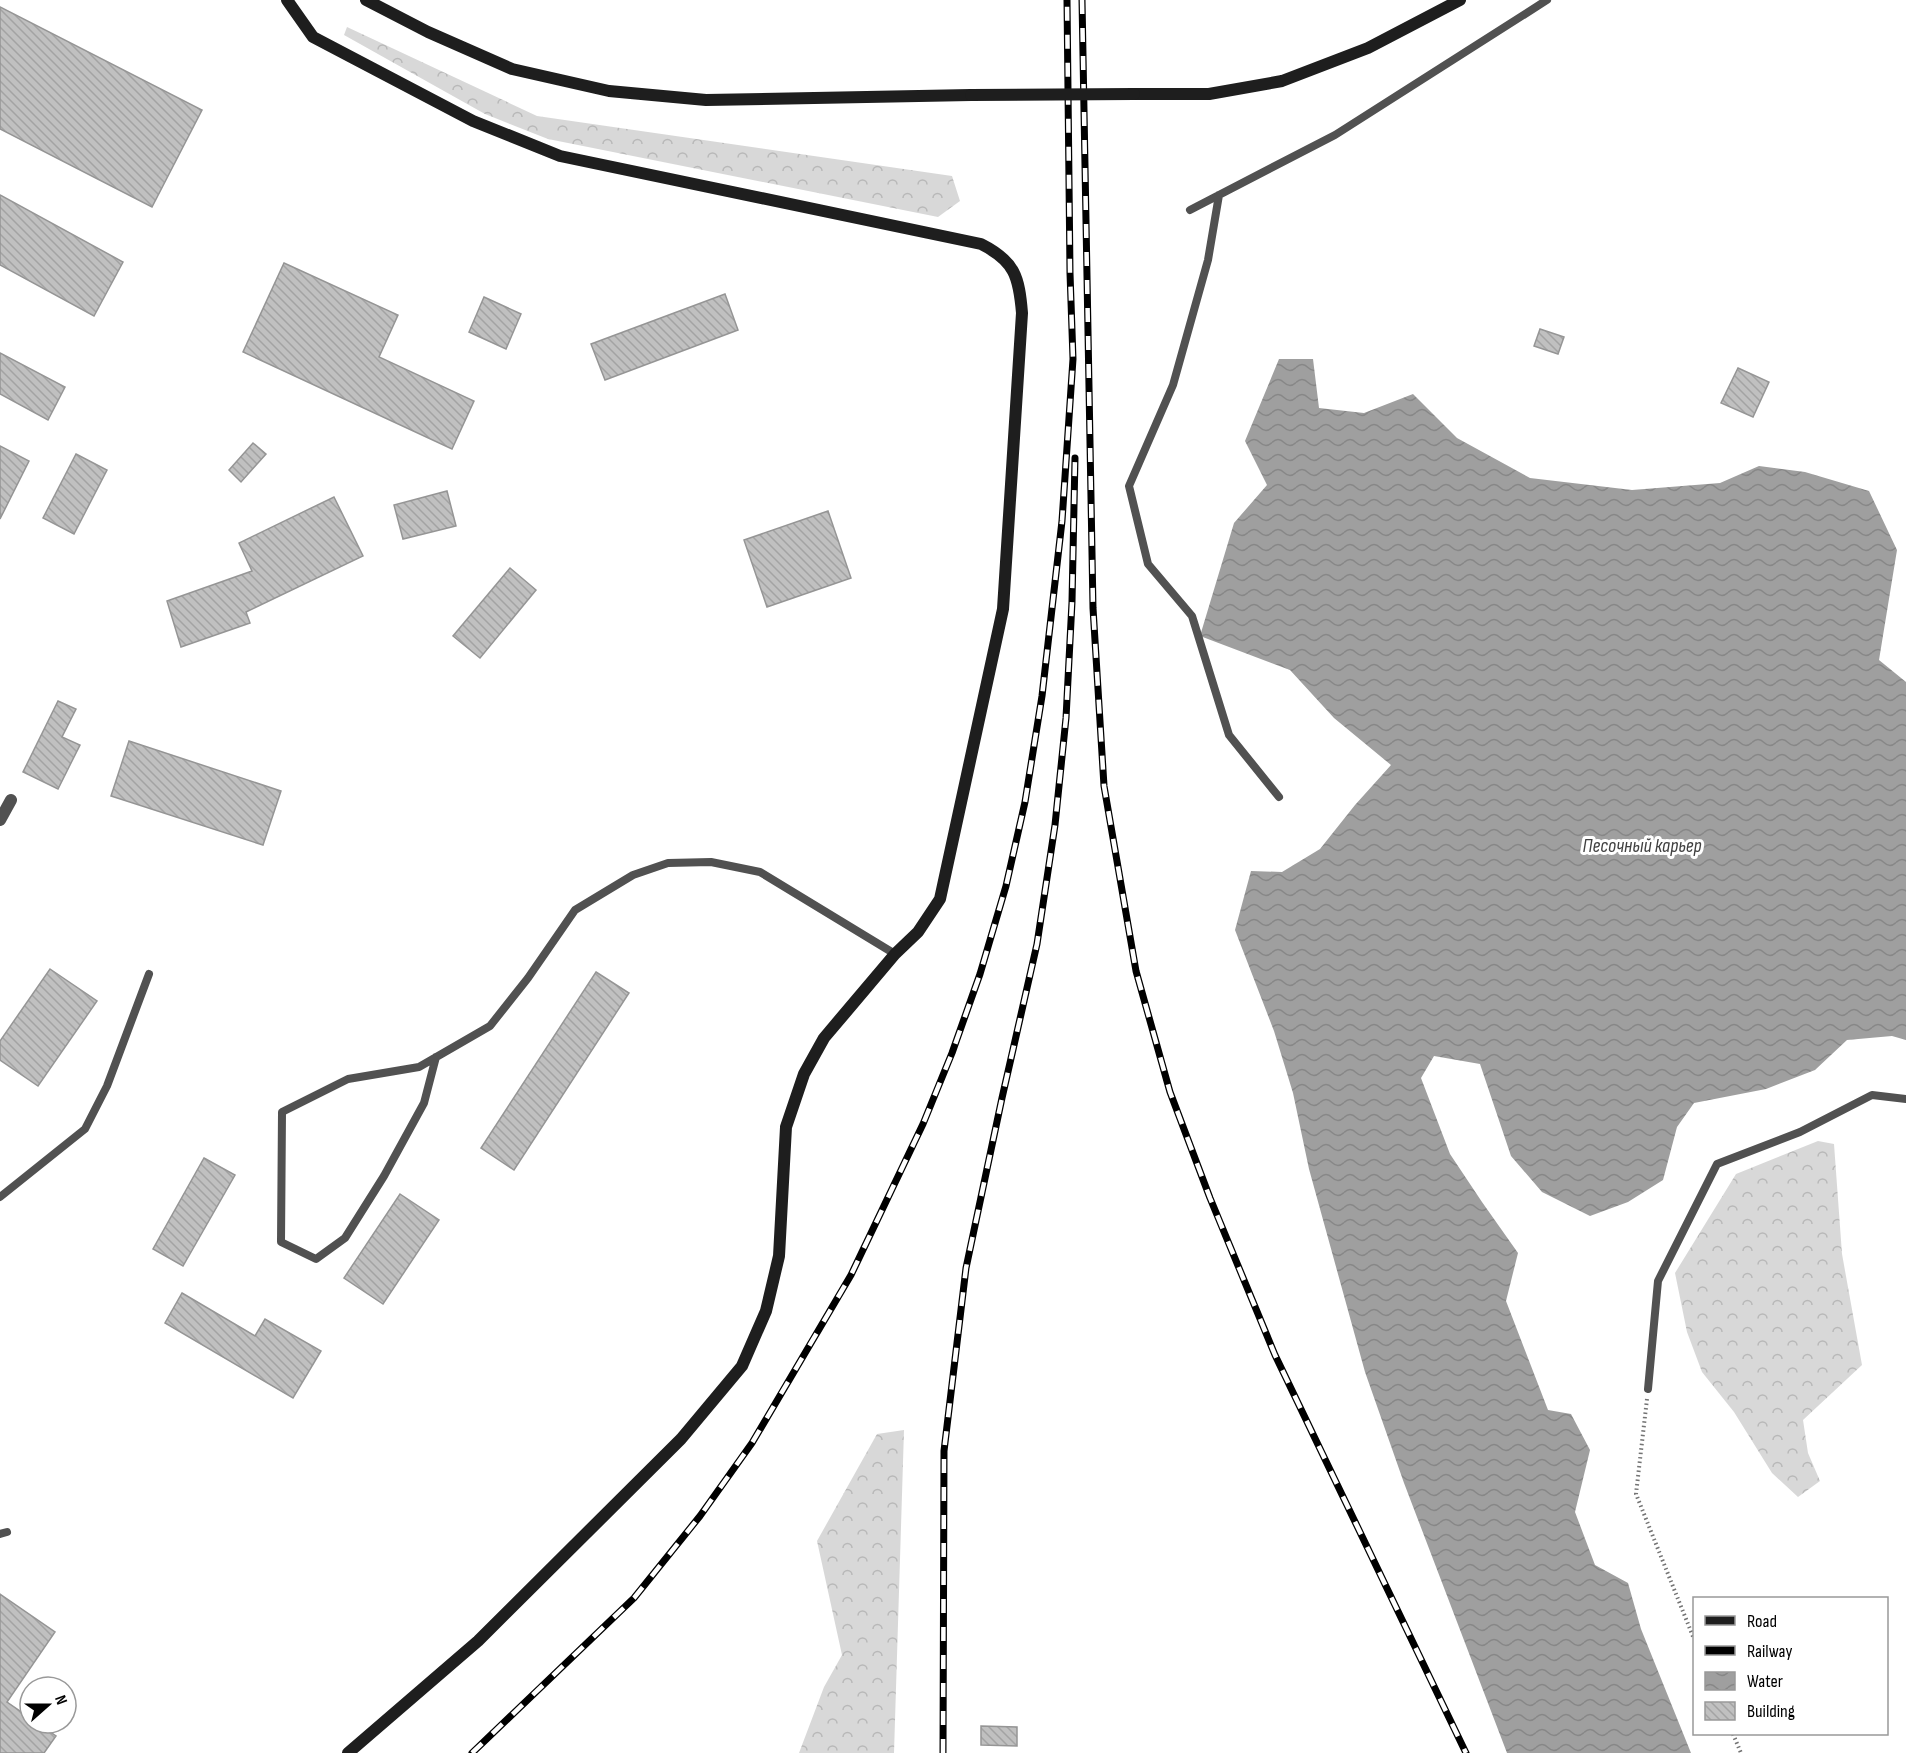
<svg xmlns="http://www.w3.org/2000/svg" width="1906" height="1753" font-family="'Sofia Sans Condensed',sans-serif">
<defs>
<pattern id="forest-crowns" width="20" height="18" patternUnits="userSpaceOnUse" patternTransform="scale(1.5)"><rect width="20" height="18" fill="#d8d8d8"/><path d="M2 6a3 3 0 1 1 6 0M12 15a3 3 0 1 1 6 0" fill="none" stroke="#b8b8b8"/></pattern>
<pattern id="water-waves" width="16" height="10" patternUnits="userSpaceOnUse" patternTransform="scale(1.5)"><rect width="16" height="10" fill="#9f9f9f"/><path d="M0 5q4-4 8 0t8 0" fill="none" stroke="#878787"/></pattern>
<pattern id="building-back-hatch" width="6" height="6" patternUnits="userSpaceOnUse" patternTransform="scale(1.5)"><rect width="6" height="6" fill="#c0c0c0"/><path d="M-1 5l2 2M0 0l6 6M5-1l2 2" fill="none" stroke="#a3a3a3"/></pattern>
</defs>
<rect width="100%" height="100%" fill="#fff"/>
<path fill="url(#forest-crowns)" d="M347,27L537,116L952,176L960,201L938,217L548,139L485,114L344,35Z
M1818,1141L1834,1144L1842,1254L1862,1365L1803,1420L1808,1453L1820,1481L1798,1497L1772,1473L1734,1412L1702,1372L1687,1332L1675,1273L1736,1174Z
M904,1430L894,1753H799L824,1687L842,1655L817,1541L877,1434Z"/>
<path fill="url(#water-waves)" d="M1279,359H1313L1319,408L1364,413L1413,394L1457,438L1530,478L1632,490L1720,483L1759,466L1805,472L1869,491L1897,550L1879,660L1906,682V1040L1892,1036L1847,1040L1815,1070L1766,1089L1694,1103L1677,1127L1663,1180L1628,1202L1590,1216L1542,1192L1511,1156L1480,1064L1434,1056L1421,1078L1450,1154L1482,1202L1518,1253L1506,1301L1548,1410L1571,1414L1590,1450L1575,1512L1595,1565L1628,1583L1641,1629L1691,1753H1507L1404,1483L1365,1372L1309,1169L1293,1093L1274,1031L1235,930L1251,871L1282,872L1320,849L1355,805L1391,765L1334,718L1290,670L1200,636L1234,523L1267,485L1245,441Z"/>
<path fill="url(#building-back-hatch)" stroke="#959595" stroke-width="1.5" d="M0,7L202,110L152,207L0,129Z
M0,195L123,262L94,316L0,265Z
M284,263L398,315L379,357L474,401L452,449L243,352Z
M725,294L738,330L605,380L591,344Z
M484,297L521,314L506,349L469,332Z
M1540,329L1564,337L1558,354L1534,346Z
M0,353L65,387L48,420L0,394Z
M1738,368L1769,382L1753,417L1721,403Z
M253,443L266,454L241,482L229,470Z
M0,446L29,461L0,519Z
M76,454L107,470L74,534L43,518Z
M447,491L456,526L403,539L394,505Z
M334,497L363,556L246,612L250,623L181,647L167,601L252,571L239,543Z
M828,511L851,578L767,607L744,540Z
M510,568L536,590L480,658L453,636Z
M58,701L76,709L62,737L80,745L58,789L23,772Z
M129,741L281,791L263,845L111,796Z
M50,969L97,1001L38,1086L0,1060V1041Z
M596,972L629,993L514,1170L481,1148Z
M204,1158L235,1175L183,1266L153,1249Z
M400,1194L439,1220L383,1304L344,1278Z
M182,1293L255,1336L265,1319L321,1351L293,1398L165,1323Z
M0,1594L55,1632L7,1702L30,1718V1723H37L56,1736L44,1753H0Z
M981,1726L1017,1727V1746L981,1745Z"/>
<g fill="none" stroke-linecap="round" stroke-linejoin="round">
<path stroke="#737373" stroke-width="4" stroke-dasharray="1.5 3" stroke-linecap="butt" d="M1647,1399L1636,1494L1694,1639
M1733,1734L1741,1753"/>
<path stroke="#515151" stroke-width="8" d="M1219,195L1208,260L1173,385L1129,486L1148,564L1192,616L1229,735L1279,797
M1190,210L1335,135L1547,0
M436,1057L424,1103L384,1176L345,1238L316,1259L281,1242L282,1112L348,1079L419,1067L490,1026L528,978L575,910L633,875L668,863L711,862L760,872L895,954
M0,1197L85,1129L107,1086L149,974
M1648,1389L1658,1281L1717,1164L1800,1132L1872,1095L1906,1099
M0,1534L7,1532"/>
<path stroke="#515151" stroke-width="12" d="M0,820L11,800"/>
<path stroke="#1e1e1e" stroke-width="12" d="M287,0L313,37L473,121L560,156L981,244C1015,261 1019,277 1022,313L1003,609L940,899L918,932L895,954L824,1038L804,1074L786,1127L779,1256L766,1311L742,1366L681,1439L478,1641L348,1753
M366,0L428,32L512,69L609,91L706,100L971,95
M1134,94H1209L1282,81L1368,48L1460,0"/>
<g stroke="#000" stroke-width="7">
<path id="rail" d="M1082,0L1093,608L1104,786L1136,971L1170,1092L1210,1198L1275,1355L1466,1753
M472,1753L634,1598L700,1516L752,1443L851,1275L923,1124L952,1053L980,974L1006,886L1025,802L1042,696L1062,521L1073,359L1070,273L1067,0
M943,1753L944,1451L966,1268L1002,1098L1037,944L1055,825L1066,718L1072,602L1075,458"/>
</g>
<use href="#rail" stroke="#fff" stroke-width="4.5" stroke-dasharray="14" stroke-linecap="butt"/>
<path stroke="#1e1e1e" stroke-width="12" d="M971,95L1134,94"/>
</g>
<g text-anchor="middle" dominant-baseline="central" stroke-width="6" stroke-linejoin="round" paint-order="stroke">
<g font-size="20" font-style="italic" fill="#404040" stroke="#fff">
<text x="1642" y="846">Песочный карьер</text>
</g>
</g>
<rect x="1693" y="1597" width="195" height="138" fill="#ffffff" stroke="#999999" stroke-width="1.5"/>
<rect x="1705" y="1616" width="30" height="9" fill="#1e1e1e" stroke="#999999" stroke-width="1.5"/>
<text x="1747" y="1627" font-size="18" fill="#000000">Road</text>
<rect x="1705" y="1646" width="30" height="9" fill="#000000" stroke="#999999" stroke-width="1.5"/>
<text x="1747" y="1657" font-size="18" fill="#000000">Railway</text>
<rect x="1705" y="1672" width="30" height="18" fill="url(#water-waves)" stroke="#999999" stroke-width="1.5"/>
<text x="1747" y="1687" font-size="18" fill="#000000">Water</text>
<rect x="1705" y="1702" width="30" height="18" fill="url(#building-back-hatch)" stroke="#999999" stroke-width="1.5"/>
<text x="1747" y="1717" font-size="18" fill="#000000">Building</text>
<g transform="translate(48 1705) rotate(69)"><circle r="28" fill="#ffffff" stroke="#999999" stroke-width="1.5"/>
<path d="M0-4.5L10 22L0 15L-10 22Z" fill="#000000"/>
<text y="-9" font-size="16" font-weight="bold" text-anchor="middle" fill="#000000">N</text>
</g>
</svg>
